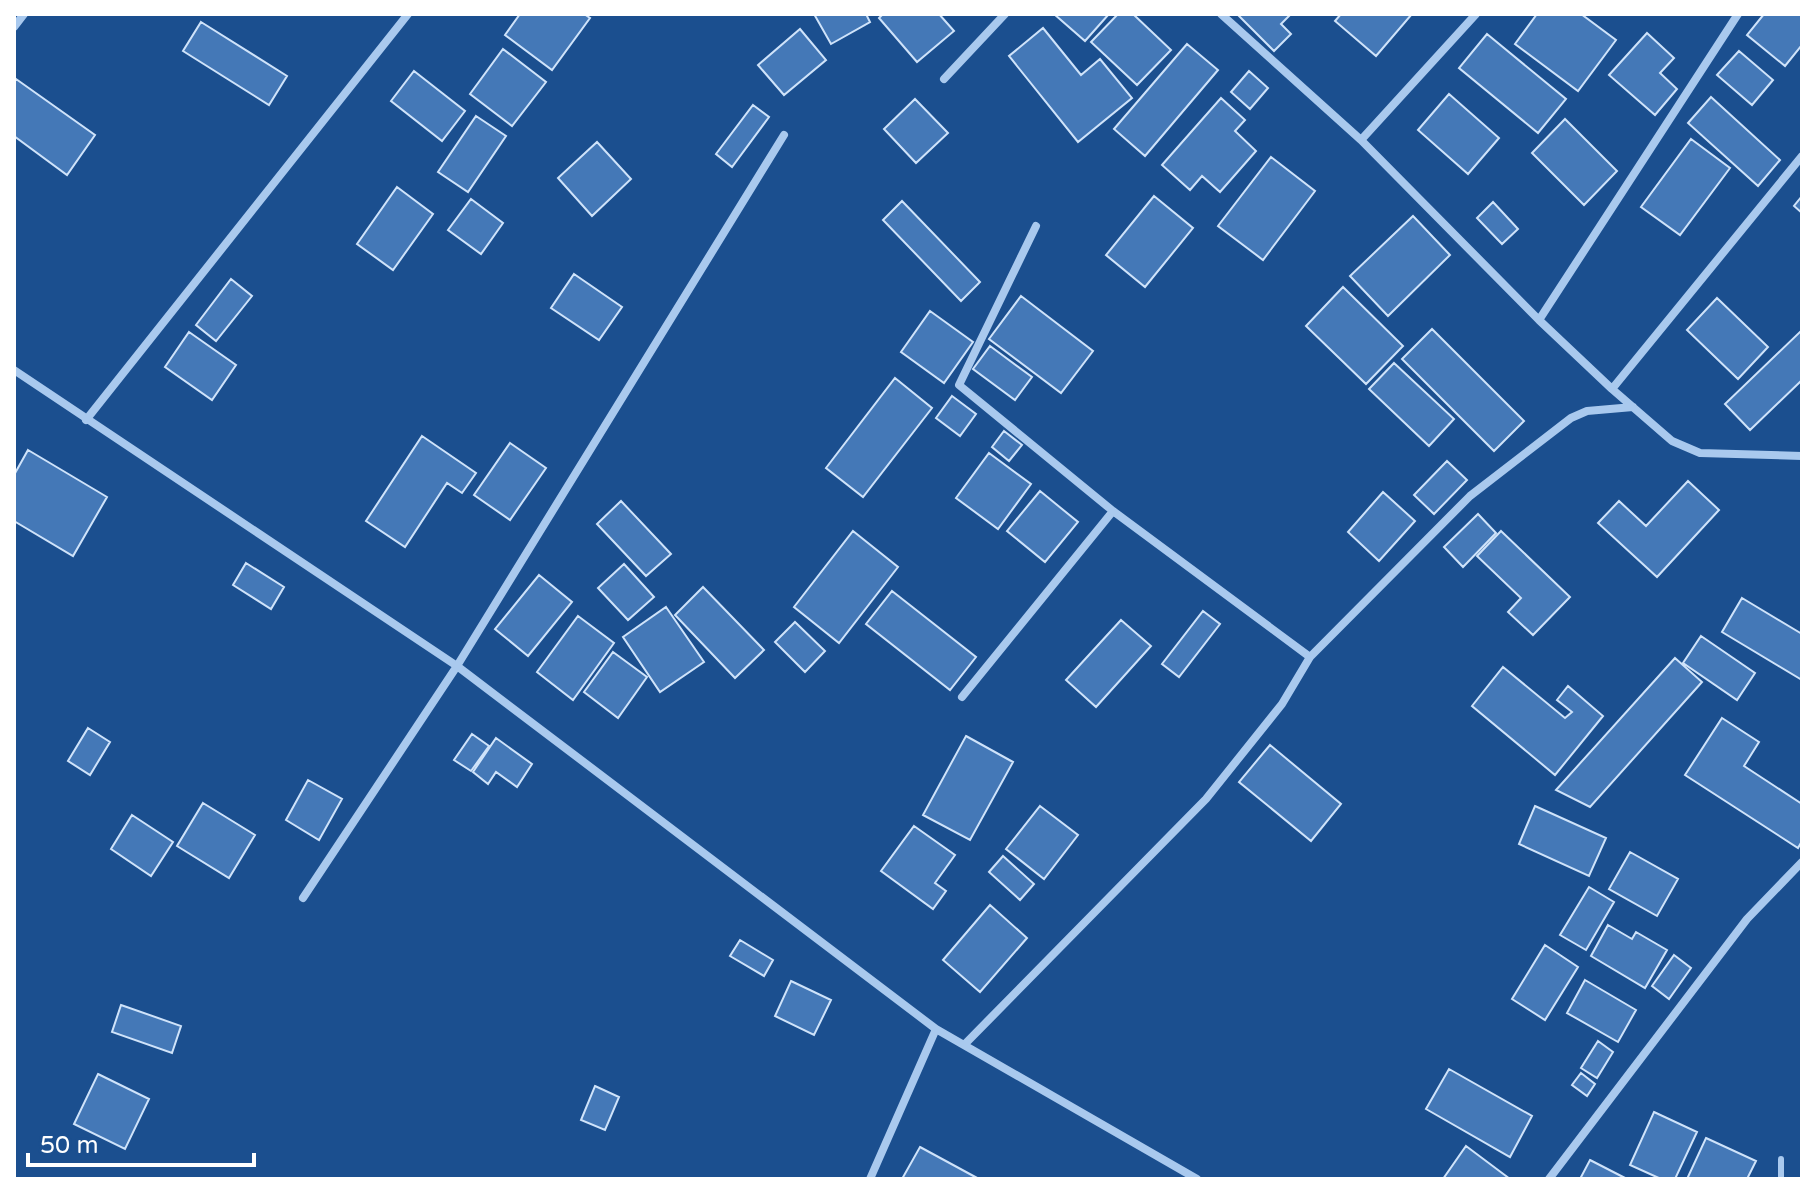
<svg xmlns="http://www.w3.org/2000/svg" width="1816" height="1193" font-family="'Varela Round',sans-serif">
<rect width="100%" height="100%" fill="#1b4f8f"/>
<path fill="#4478b7" stroke="#cfe3fa" stroke-width="2" d="M520,14H584L590,18L552,70L505,35Z
M814,14H866L870,22L831,44Z
M883,14H939L954,31L917,62L879,18Z
M1054,14H1109L1085,41Z
M1118,14H1133L1171,50L1137,85L1091,42Z
M1237,14H1291L1281,24L1291,34L1274,51Z
M1341,14H1412L1376,56L1335,21Z
M1537,14H1581L1616,40L1578,91L1515,44Z
M1764,14H1802V45L1785,66L1747,35Z
M201,22L287,76L269,105L183,51Z
M1043,28L1081,75L1100,59L1132,98L1078,142L1009,56Z
M800,29L826,60L784,95L758,65Z
M1647,33L1674,58L1660,73L1677,89L1655,115L1609,75Z
M1487,34L1566,99L1538,133L1459,68Z
M1187,44L1218,70L1145,156L1114,129Z
M503,49L546,82L512,126L470,94Z
M1739,51L1773,80L1752,105L1717,75Z
M414,71L465,111L442,141L391,101Z
M1249,71L1268,88L1250,109L1231,92Z
M16,79L95,135L67,175L14,136V82Z
M1449,94L1499,138L1468,174L1418,130Z
M1711,97L1780,160L1758,186L1688,123Z
M1221,98L1245,120L1235,131L1256,151L1220,192L1202,176L1190,190L1162,165Z
M915,99L948,133L916,163L884,129Z
M753,105L769,117L732,167L716,154Z
M476,116L506,136L468,192L438,172Z
M1565,119L1617,171L1584,205L1532,153Z
M1691,139L1730,168L1680,235L1641,207Z
M597,142L631,179L592,216L558,178Z
M1271,157L1315,191L1263,260L1218,226Z
M397,187L433,214L393,270L357,244Z
M1154,196L1193,228L1145,287L1106,255Z
M1802,196V213L1794,206Z
M471,199L503,223L481,254L448,230Z
M902,201L980,282L961,301L883,220Z
M1493,202L1518,229L1502,244L1477,218Z
M1413,216L1450,255L1388,316L1350,276Z
M574,274L622,307L599,340L551,308Z
M231,279L252,296L216,341L196,325Z
M1343,287L1403,346L1366,384L1306,326Z
M1021,296L1093,351L1061,393L989,339Z
M1717,298L1768,347L1738,379L1687,330Z
M930,311L973,342L944,383L901,352Z
M1432,329L1524,421L1494,451L1402,359Z
M1802,330V380L1750,430L1725,404Z
M189,332L236,365L212,400L165,367Z
M990,346L1032,377L1015,400L973,369Z
M1394,363L1454,419L1429,446L1369,389Z
M895,378L932,408L863,497L826,468Z
M952,396L976,414L960,436L936,418Z
M1004,431L1022,445L1009,461L992,447Z
M422,436L476,473L462,493L447,483L405,547L366,521Z
M510,443L546,468L510,520L474,495Z
M28,450L107,497L73,556L14,521V475Z
M989,453L1031,484L998,529L956,498Z
M1447,461L1467,480L1434,514L1414,495Z
M1688,481L1719,510L1657,577L1598,523L1619,501L1646,526Z
M1040,491L1078,522L1045,562L1007,531Z
M1383,492L1415,521L1379,561L1348,532Z
M621,501L671,554L646,576L597,524Z
M1478,514L1496,533L1463,567L1444,547Z
M853,531L898,567L839,643L794,607Z
M1501,531L1570,597L1533,635L1508,612L1521,598L1477,556Z
M246,563L284,587L271,609L233,585Z
M624,564L654,597L628,620L598,588Z
M539,575L572,602L528,656L495,629Z
M703,587L764,650L735,678L675,615Z
M892,591L976,657L950,690L866,624Z
M1742,598L1802,634V680L1722,632Z
M666,607L704,662L660,692L623,637Z
M1203,611L1220,624L1179,677L1162,664Z
M578,616L614,643L573,700L537,672Z
M1121,620L1151,646L1096,707L1066,680Z
M795,622L825,651L805,672L775,642Z
M1701,636L1755,673L1737,700L1683,663Z
M613,652L647,677L618,718L584,692Z
M1675,658L1702,682L1590,807L1556,790Z
M1503,667L1565,718L1572,712L1557,700L1568,686L1603,716L1555,775L1472,706Z
M1722,718L1759,742L1744,766L1802,804V841L1798,848L1685,775Z
M88,728L110,742L90,775L68,761Z
M472,734L489,746L471,771L454,760Z
M966,736L1013,762L970,840L923,815Z
M496,738L532,764L517,787L496,772L488,784L473,772Z
M1270,745L1341,804L1311,841L1239,782Z
M308,780L342,799L319,840L286,820Z
M203,803L255,835L229,878L177,846Z
M1040,806L1078,835L1044,879L1006,849Z
M1535,806L1606,838L1589,876L1519,844Z
M132,815L173,842L151,876L111,849Z
M914,826L955,855L935,883L946,891L933,909L881,871Z
M1630,852L1678,879L1657,916L1609,889Z
M1003,856L1034,884L1020,900L989,872Z
M1589,887L1614,902L1586,950L1560,935Z
M990,905L1027,938L980,992L943,960Z
M1608,925L1632,939L1636,932L1667,950L1645,988L1591,956Z
M740,940L773,960L764,976L730,956Z
M1545,945L1578,967L1545,1020L1512,999Z
M1674,955L1691,968L1669,999L1652,986Z
M1585,980L1636,1010L1618,1042L1567,1013Z
M791,981L831,1000L814,1035L775,1016Z
M121,1005L181,1026L172,1053L112,1032Z
M1598,1041L1613,1052L1597,1078L1581,1068Z
M1449,1069L1532,1116L1510,1157L1426,1109Z
M1581,1073L1595,1084L1587,1096L1572,1085Z
M98,1074L149,1099L125,1149L74,1124Z
M595,1086L619,1097L605,1130L581,1120Z
M1654,1112L1697,1132L1675,1179H1661L1630,1165Z
M1706,1138L1756,1161L1747,1179H1687Z
M1466,1146L1510,1179H1443Z
M920,1147L979,1179H902Z
M1590,1160L1627,1179H1580Z"/>
<g fill="none" stroke-linecap="round" stroke-linejoin="round">
<path stroke="#a9c9ee" stroke-width="6" d="M1781,1179V1159"/>
<path stroke="#a9c9ee" stroke-width="8" d="M1221,14L1361,140L1539,320L1612,389L1672,441L1700,453L1802,456
M14,27L24,14
M944,79L1005,14
M1361,140L1476,14
M1036,226L959,385L1113,511L1310,657
M1539,320L1738,14
M14,370L457,666L936,1029L1197,1179
M1612,389L1802,156
M86,420L408,14
M962,697L1113,511
M303,898L457,666L784,135
M965,1044L1206,799L1282,704L1310,657L1470,496L1571,418L1587,411L1633,407
M870,1179L936,1029
M1549,1179L1747,919L1802,862"/>
</g>
<rect width="1816" height="1193" fill="none" stroke="#ffffff" stroke-width="32"/>
<path d="M28 1153v12h226v-12" fill="none" stroke="#ffffff" stroke-width="4"/>
<text x="40" y="1153" font-size="24" fill="#ffffff" stroke="#1b4f8f" stroke-width="6" paint-order="stroke">50 m</text>
</svg>
